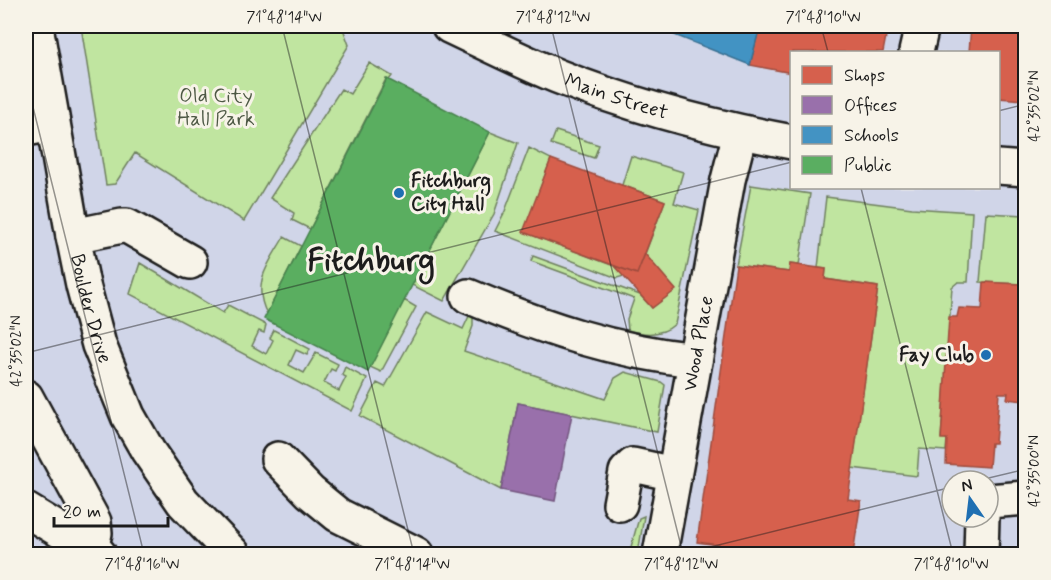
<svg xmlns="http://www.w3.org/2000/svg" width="1051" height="580" font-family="Mynerve,sans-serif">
<rect width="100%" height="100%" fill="#e0e1e8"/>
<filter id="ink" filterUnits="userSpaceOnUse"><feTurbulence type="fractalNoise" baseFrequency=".0167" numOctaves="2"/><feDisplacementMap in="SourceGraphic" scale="12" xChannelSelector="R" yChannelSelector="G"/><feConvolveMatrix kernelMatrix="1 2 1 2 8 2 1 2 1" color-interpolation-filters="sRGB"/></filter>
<g filter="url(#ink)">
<path fill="#d0d5e8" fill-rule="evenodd" d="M26,26H1025V554H26ZM792,52H998V188H792ZM952,481H988V517H952Z"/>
<path fill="#c0e5a0" stroke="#6e805e" stroke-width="1.5" d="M81,26H342L349,45L244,221L135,153L115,184L106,185Z
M369,63L392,76L389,80L386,79L310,229L292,220L294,213L270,198L341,89L350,94Z
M556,131L599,145L594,158L551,144Z
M490,132L518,143L494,214L444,301L412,285Z
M529,148L551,159L524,232L614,266L624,276L617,278L495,231L505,211Z
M631,156L683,172L674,203L699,210L675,324C662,336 645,335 628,330L627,319L634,299L531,261L533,256L640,295L652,308L675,290L645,254L665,201L622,185Z
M751,185L810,194L799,265L790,264L789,272L736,265Z
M826,197L912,208L972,212L968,282H958L952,287L941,438L947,439L946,451L919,449L917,476L852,468L878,287L825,279L826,269L818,268Z
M26,213L35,270L26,273Z
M986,213L1025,215V293H1021V284L980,282Z
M284,237L301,246L267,314C251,283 269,263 284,237Z
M140,263L223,313L228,305L266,325L264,333L259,331L252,346L266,354L273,340L270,338L274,330L310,349L307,355L296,350L289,365L304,373L316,353L338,364L335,371L331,369L324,383L339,391L346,377L342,375L345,367L367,379L352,411L130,294Z
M404,300L416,307L381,372L370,367Z
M427,312L463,329L470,314L473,316V326L464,351L605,399L615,378L625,372L661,382L665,385L657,432L518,403L501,490L360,416L377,383L385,387Z
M644,516L638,554H629L639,518Z"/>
<path fill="#d6604d" stroke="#9e4c3e" stroke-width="1.5" d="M760,26H888L883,52H792V73L750,65Z
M971,26H1026V100L998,98V52H969Z
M551,159L665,201L637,274L523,232Z
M645,254L676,290L652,308L614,266L637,274Z
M790,264L826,269L825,279L878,287L848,499L861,501L853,554H783L697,542L736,265L789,272Z
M984,282L1021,284V293H1026V401L1007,399L1008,393H999L995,443H991L989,467L946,464L947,439H941L949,317H957L959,308L982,309Z"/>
<path fill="#9970ab" stroke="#745780" stroke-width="1.5" d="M518,403L572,414L555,501L501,490Z"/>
<path fill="#4393c3" stroke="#376f91" stroke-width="1.5" d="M652,26H760L750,65Z"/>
<path fill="#5aae61" stroke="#47824c" stroke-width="1.5" d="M387,79L490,132L368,372L264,319Z"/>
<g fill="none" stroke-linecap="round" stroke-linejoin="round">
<g stroke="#1c1c1c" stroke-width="38">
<g id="minor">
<path d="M916,52L922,26"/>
<path d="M26,129L52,124"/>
<path d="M73,236L122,226H127L190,262"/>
<path d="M468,296C544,328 612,351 695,360"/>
<path d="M26,397L94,522L95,533L90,549"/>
<path d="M278,459L310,492L338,515L416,554"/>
<path d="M988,501L1026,498"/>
<path d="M620,504L626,472L633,465L674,474"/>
<path d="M26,510L99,554"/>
<path id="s1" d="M660,554L728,180L740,133"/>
<path d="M981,554L982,517"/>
</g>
</g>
<g stroke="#1c1c1c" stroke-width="38">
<g id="highway">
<path id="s2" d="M36,26L73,236L83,285L99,345L128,416L148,451L183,502L233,554"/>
<path id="s3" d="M449,26C485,43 521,61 557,76C632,106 712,127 792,142"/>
<path d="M998,167L1026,169"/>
</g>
</g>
<use href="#minor" stroke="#f7f3e8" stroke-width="33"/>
<use href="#highway" stroke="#f7f3e8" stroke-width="33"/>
</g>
</g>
<path fill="none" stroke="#1c1c1c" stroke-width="1.5" stroke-opacity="0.45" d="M282,26L414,554M551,26L683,554M821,26L828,52M26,79L144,554M998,111L1026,104M861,188L953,554M26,353L792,162M976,481L1026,469M682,554L952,487"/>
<g fill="#1f6fb2" stroke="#f7f3e8" stroke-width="2">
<circle cx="399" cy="193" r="6"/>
<circle cx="986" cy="355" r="6"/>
</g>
<g text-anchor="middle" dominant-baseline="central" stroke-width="6" stroke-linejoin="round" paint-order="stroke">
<g font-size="20" fill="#1c1c1c" stroke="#f7f3e8">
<text stroke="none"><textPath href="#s3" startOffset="182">Main Street</textPath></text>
<text stroke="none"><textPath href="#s2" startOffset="288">Boulder Drive</textPath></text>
<text stroke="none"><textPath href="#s1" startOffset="214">Wood Place</textPath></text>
</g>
<g font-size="20" fill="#4d5844" stroke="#f7f3e8">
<text x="216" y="96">Old City<tspan x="216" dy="23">Hall Park</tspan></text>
</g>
<g font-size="20" font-weight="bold" fill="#1c1c1c" stroke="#f7f3e8" text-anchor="start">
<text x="411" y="181">Fitchburg<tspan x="411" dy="23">City Hall</tspan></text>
<text x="974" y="355" text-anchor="end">Fay Club</text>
</g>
<g font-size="32" font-weight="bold" fill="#1c1c1c" stroke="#f7f3e8">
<text x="371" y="261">Fitchburg</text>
</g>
</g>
<rect width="1051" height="580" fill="none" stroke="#f7f3e8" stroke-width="66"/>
<rect x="790" y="51" width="210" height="138" fill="#f7f3e8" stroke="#9f9d96" stroke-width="1.5"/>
<rect x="802" y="66" width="30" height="18" fill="#d6604d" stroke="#9f9d96" stroke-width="1.5"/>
<text x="844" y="81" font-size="18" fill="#1c1c1c">Shops</text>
<rect x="802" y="96" width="30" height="18" fill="#9970ab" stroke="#9f9d96" stroke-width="1.5"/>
<text x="844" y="111" font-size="18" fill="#1c1c1c">Offices</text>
<rect x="802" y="126" width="30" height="18" fill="#4393c3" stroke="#9f9d96" stroke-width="1.5"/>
<text x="844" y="141" font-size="18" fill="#1c1c1c">Schools</text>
<rect x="802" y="156" width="30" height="18" fill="#5aae61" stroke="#9f9d96" stroke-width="1.5"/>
<text x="844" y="171" font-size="18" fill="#1c1c1c">Public</text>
<g transform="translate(970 499) rotate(346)"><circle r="28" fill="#f7f3e8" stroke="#9f9d96" stroke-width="1.5"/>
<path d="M0-4.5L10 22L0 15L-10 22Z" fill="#1f6fb2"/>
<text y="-9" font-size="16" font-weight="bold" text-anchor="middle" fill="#1c1c1c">N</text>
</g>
<path d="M54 517v9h114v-9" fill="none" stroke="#1c1c1c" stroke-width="3"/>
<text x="63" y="517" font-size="18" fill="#1c1c1c" stroke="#f7f3e8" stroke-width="4.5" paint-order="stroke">20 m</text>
<rect x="33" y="33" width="985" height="514" fill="none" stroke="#1c1c1c" stroke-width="2"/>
<g font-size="15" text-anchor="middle" fill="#1c1c1c">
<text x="284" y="22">71°48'14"W</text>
<text x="553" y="22">71°48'12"W</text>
<text x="823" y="22">71°48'10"W</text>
<text transform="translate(1034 106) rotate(-90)" y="5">42°35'02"N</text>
<text transform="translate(16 351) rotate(-90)" y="5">42°35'02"N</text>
<text transform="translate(1034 471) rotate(-90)" y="5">42°35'00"N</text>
<text x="142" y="569">71°48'16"W</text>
<text x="412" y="569">71°48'14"W</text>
<text x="681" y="569">71°48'12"W</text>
<text x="951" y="569">71°48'10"W</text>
</g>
</svg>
